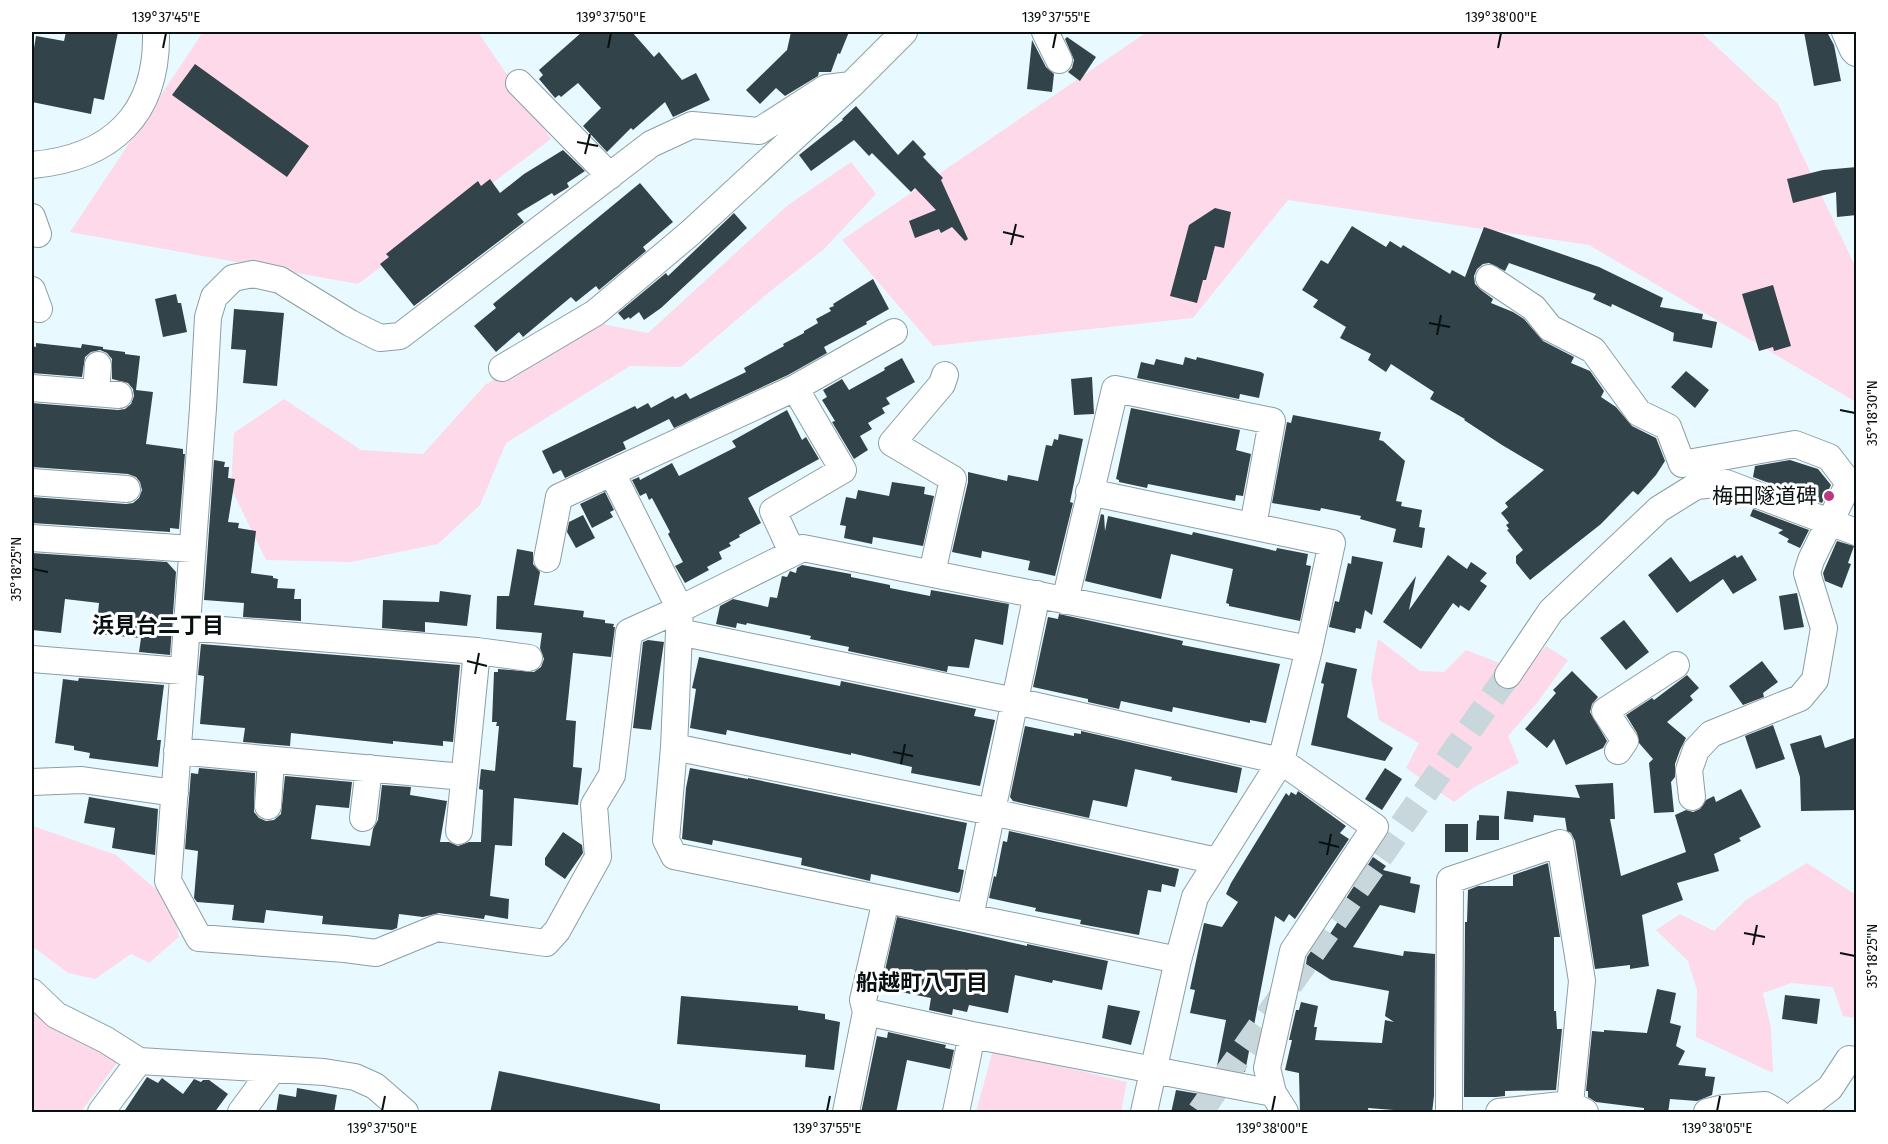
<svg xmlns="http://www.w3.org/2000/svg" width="1888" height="1144" font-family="'Fira Sans Condensed','Noto Sans JP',sans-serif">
<rect width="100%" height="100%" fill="#e8faff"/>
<path fill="#fed9ea" d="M203,32H478L551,139L358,284L70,232Z
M1147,32H1701L1778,104L1856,268V402L1589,245L1288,200L1193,318L933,346L842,240Z
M851,162L876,194L823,250L768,293L681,367L630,366L506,443L480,505L438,544L351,562L266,560L231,488L234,433L284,399L361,450L423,454L486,384L602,324L648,333L788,205Z
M1378,639L1420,671L1444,672L1466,650L1507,666L1520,678L1546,646L1568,660L1537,703L1508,736L1519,763L1473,788L1454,802L1406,768L1419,743L1379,720L1371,678Z
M33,826L116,855L171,902L179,937L149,963L131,954L95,979L68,973L32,946Z
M1807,863L1856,895V1018L1843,1016L1833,987L1791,983L1763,993L1771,1028L1773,1073L1696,1037L1697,990L1688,961L1656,930L1680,914L1714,931L1746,900Z
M32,1010L55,1029L119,1060L81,1112H32Z
M993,1050L1127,1082L1121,1112H976Z"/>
<path fill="#324449" d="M66,32H118L104,100L94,98L91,114L32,102V47L34,48L36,36L64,41Z
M582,32H632L654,57L659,52L682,80L696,73L710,100L673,117L665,102L633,130L631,128L607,152L583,126L601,108L578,83L561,97L559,95L555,98L539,79L543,75L539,70Z
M791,32H849L840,54L838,53L831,72H819L818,76L785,96L776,88L760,104L746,90L787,50Z
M1804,32H1827L1834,45L1841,81L1814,86Z
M1067,37L1096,57L1080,81L1068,72L1072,68L1074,60L1065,39Z
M1032,40L1046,67L1054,74L1052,92L1027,89Z
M195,64L309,146L287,177L172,95Z
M856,106L898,155L913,140L926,154L923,157L943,178L941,180L968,239L965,241L952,227L941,233L939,229L915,238L909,221L936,210L915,188L911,192L872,153L869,156L854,140L811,171L799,155L843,120L842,119Z
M563,150L585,171L567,183L569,187L554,196L552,193L517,214L524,222L414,306L380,264L389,257L386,254L478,181L481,186L490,179L500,193L524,174Z
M1857,167V215L1837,217L1836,192L1793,203L1787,179L1823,170Z
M640,183L673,222L643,247L646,251L599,290L596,286L576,302L571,297L523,337L519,332L496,352L474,326L496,308L493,304Z
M1215,208L1231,212L1224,248L1215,246L1206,280H1203L1197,303L1170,296L1189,225Z
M734,213L747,228L661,308L644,320L639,312L630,319L629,317L624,320L618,313L666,273L668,276Z
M1352,226L1386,247L1390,241L1401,248L1403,245L1450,274L1452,270L1465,277L1484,227L1599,267L1663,298L1660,307L1703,314L1702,319L1717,322L1712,348L1673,341L1674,333L1612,304L1611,307L1593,299L1596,294L1509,263L1505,271L1489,263L1483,264L1477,269L1474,276L1475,284L1481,290L1493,299L1491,303L1513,312L1524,319L1543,341L1574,357L1571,363L1590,371L1604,391L1601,397L1616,407L1632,426L1656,438L1665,461L1656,475L1638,495L1633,491L1601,524L1530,580L1516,563V556L1523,550L1507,530L1509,529L1506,525L1509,523L1501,513L1508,507L1505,503L1544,470L1502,445L1464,420L1465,419L1430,399L1434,392L1391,364L1386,372L1368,360L1371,354L1340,338L1346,327L1313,307L1318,300L1302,290L1321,260L1328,264Z
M873,279L889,309L866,322L867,324L824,347L827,353L788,375L674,428L669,419L623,442L626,449L565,478L561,470L553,474L542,451L635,406L637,409L648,403L651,408L673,396L675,399L686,393L690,399L746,372L744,368L784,346L783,344L804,333V331L818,323L816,319L831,311L829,308L834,306L833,304Z
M1773,285L1791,346L1774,351L1773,347L1759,351L1742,294Z
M176,294L178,303H181L187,332L163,337L155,299Z
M234,309L284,313L277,386L243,383L246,350L231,349Z
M36,343L81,348L82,344L103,347V349L125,352V354L140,356L136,390L153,392L146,444L183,449V454H185L179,529L170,528V532L32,523V497L126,504L133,503L139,498L142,490L140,482L136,477L128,474L32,467V403L118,410L125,409L131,404L134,396L133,389L128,383L112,379V359L107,353L100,350L91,352L85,357L82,377L32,373V346L36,347Z
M1185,357L1196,360L1197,357L1261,372L1264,374L1259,398L1240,394L1239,399L1137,378L1141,362L1154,365L1156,359L1183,365Z
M902,358L915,382L886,398L890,404L882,408L885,413L868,423L872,429L860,436L868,450L854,459L832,422L835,421L822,400L827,397L823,390L842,379L849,390L885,370L884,368Z
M1686,371L1709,390L1695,408L1671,387Z
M1092,377L1094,414L1074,415L1071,379Z
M1131,408L1240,430L1236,450L1251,454L1243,496L1236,495L1235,501L1148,484L1147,488L1119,482V480L1116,479Z
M787,410L802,440L806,437L819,459L748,498L761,523L739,535L740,537L729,543L731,546L719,552L722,559L707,567L709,570L685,583L675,566L683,562L668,534L670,532L652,498L649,500L646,493L640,496L632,480L639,477L640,480L672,463L679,476L736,447L732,441Z
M1293,415L1381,432L1379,440L1383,441L1405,461L1396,501L1402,502L1401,506L1422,510L1419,527L1425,528L1422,548L1393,542L1396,529L1360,519L1361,516L1321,508L1320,511L1272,503L1287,422L1291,423Z
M1059,434L1083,439L1070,502L1073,503L1055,576L1028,570L1030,561L982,551L981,558L952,552L968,482V472L1007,481L1008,475L1038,481L1046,445L1052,446L1054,439L1058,440Z
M214,460L225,462L224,467H229L228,478L235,479L228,522L239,523L238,528L256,531L251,573L273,576V578L278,579L277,588L295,589L294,599H301V621L243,617L244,603L204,600Z
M1790,460L1818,469L1831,485L1822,503L1753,477L1755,466Z
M892,482L925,487L924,494L934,496L923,546L873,537L872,544L844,538L846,526L840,525L846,497L856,499L858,490L889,496Z
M605,492L614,510L610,512L613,517L592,528L580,504Z
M1753,509L1809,530L1800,548L1787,542L1789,539L1778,533L1783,530L1750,516Z
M1101,514L1104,515L1105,531L1108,516L1192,535L1193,532L1276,551L1277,548L1308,554L1306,565L1311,566L1300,621L1229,606V604L1226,603L1233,569L1171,554L1161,599L1085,581Z
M583,515L595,538L576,548L567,532L569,522Z
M1837,541L1854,546L1848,563L1851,564L1842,588L1825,581L1823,573Z
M517,549L533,552V564L540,572L534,605L584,611L583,617L605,620V623L614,624L613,627H615L611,657L573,653L566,720L576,721L573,767L582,768L578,805L514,798L512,846L495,845L490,896L509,899L508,919L485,915L484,919L439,913L423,917L399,914L397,928L392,930L322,924L323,916L266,910L264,923L232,920L234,905L197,902L194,898L198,851L185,849L191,773L198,774L199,768L255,773L254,812L259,818L266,821L274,820L281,814L285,776L352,782L349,808L316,805L311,839L370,846L373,829L378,820L382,785L411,787L410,795L447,801L440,842H449L458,846L469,842H481L483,790L479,789L481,769L495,771L499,726H496L497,722H492L494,672H498V669L534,672L541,667L544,659L540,648L542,633L496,629L497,596H509Z
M32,553L167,562L176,572L170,655L139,652L141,638L96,634L99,603L65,599L61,633L32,630Z
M1448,555L1467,569L1471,562L1487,573L1480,581L1487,586L1469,611L1460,605L1459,608L1453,603L1421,649L1383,622L1416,576L1409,610Z
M1735,555L1737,558L1742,555L1757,580L1733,594L1723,579L1677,613L1648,575L1671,557L1690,582Z
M1352,556L1383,562L1372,615L1365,610L1361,629L1356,628L1355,633L1329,627L1335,601L1339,602L1348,563L1351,564Z
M802,565L851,574V577L890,585V588L930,596L931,590L1009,604L1003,645L975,639L969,668L948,666L947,672L848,651L849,647L810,639L811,636L747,623L746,625L737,623L736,628L716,624L720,606L733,599L768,607L770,597L777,598L782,576L787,577L790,571L796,573L797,568Z
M440,591L471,595L467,626L425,622V632L382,628L383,600L439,602Z
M1797,593L1804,627L1784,630L1779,596Z
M1059,614L1183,641L1182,645L1280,664L1266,723L1250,720V723L1173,707L1172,712L1121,701L1119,709L1088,702V699L1033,687L1048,617L1058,619Z
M1624,620L1649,652L1626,670L1600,638Z
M648,640L664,642L651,730L633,728L643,642Z
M201,644L460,665L453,742L443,741V746L393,741V744L291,733L290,746L243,742L245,728L200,724L204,676L198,675Z
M699,657L840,686L841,681L976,709L974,716L995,720L980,786L911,773L912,767L851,753V755L727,730L726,735L690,728L696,689L692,688Z
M1762,661L1778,682L1763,693L1764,697L1743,705L1729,686Z
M1326,662L1357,669L1347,717L1393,748L1385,761L1311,745L1324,684L1321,683Z
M1572,671L1598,697L1592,704L1590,712L1607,741L1603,748L1566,765L1554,739L1547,748L1525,729L1556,693L1553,690Z
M1687,675L1699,688L1690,696L1693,700L1667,722L1686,738L1680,750L1675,764V777L1671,782L1674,812L1654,813L1649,763L1653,759L1639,743L1637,733L1626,715L1652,698L1654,700Z
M79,678L164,685L157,740H161L158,767L89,758L90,753L74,750V746L55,743L63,679L78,681Z
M1773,725L1785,759L1756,769L1745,736Z
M1025,726L1074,736V733L1081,734V731L1242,768L1237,793L1171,780L1172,777L1135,769L1127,807L1093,800L1089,818L1013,801L1010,797Z
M1821,735L1825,748L1857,737V810L1801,811L1800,777L1790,744Z
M690,768L748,779V778L967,823L958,869L964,870L960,891L958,893L871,874L870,881L801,865L802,858L713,840L712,845L682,839L686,788Z
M1385,768L1402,779L1382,810L1365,799Z
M1613,783L1615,819H1610L1621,876L1686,852L1675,815L1686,810L1693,812L1700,809L1706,800L1714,796L1716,802L1741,789L1761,827L1739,838L1741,841L1714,854L1719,871L1677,883L1683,900L1642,915L1649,966L1630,969V965L1595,969L1575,841L1571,833L1567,831L1565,818L1534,815L1533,822L1504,819L1507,791L1580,798L1575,785Z
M1298,791L1346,826L1340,833L1349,839L1295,919L1289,914L1284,922L1275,916L1245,1072L1217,1066L1226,1020L1190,1013L1195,990L1190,989L1204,923L1222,927L1238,902L1226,894L1231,883L1286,793L1289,796L1291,792L1296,795Z
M89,797L158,809L155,855L112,848L115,828L84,823Z
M1479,815L1499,816V840H1476L1477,821L1479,820Z
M1445,824H1468V852H1445Z
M1009,831L1179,869L1175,887L1162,884L1161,892L1148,890L1139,935L1080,924L1081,920L1035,911L1036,908L989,898L994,876L996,877L1003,841L1007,842Z
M563,832L582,845L583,853L565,879L545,865V858Z
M1373,857L1386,866L1383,870L1411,877L1410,883L1420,885L1415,913L1380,905L1353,947L1403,956L1404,951L1435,954L1434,1096L1432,1113L1368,1108L1369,1113H1300L1299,1073L1285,1070L1292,1040H1289L1296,1010H1299L1301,1002L1318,1006L1314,1027H1317L1315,1040L1382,1043L1385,1020L1394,1022L1385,1016L1389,991L1331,980L1306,964L1307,957L1316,944L1321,948L1344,912L1339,909Z
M1548,863L1560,937H1554V1011H1556L1557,1029H1562L1556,1090L1505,1091V1096L1496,1097H1464L1465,922H1467L1468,890L1478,886H1513V875Z
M897,917L1027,946V944L1108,961L1102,990L1053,980L1052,983L1015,975L1008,1013L969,1005L967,1012L953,1009L952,1015L929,1010L931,998L881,988Z
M1657,989L1676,993L1670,1023L1681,1026L1676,1046L1685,1051L1678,1065L1706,1068L1705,1076L1715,1077L1712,1095L1697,1101L1670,1099L1668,1113H1644V1108L1596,1102L1588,1097V1091H1586L1592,1031L1604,1032V1030L1647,1033Z
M1785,995L1820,999L1817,1024L1782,1019Z
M681,996L798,1006V1010L825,1014V1019L840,1022L834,1070L805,1067L806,1055L677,1044Z
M1108,1005L1140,1011L1131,1045L1102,1038Z
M888,1032L946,1045L945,1048L954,1050L950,1069L907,1060L896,1113H861L877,1036L887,1038Z
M499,1071L660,1104V1113H490Z
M147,1077L158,1083L162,1078L183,1094L194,1079L201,1082L203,1080H209L228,1094L214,1113H123Z
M297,1088L337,1095L334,1113H276L279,1094L296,1097Z
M1176,1090L1206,1095L1202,1113H1171Z"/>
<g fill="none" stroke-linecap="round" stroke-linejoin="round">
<path stroke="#c7d7db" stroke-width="26" stroke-dasharray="26 13" stroke-linecap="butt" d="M1200,1112L1508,675"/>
<g stroke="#8a9fa4" stroke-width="28">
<path id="minor" d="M1045,32L1059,60
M1845,32L1853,50L1856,53
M519,83L610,176
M851,85L826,88L759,131L692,125L651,144L400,336L380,338L350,323L280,280L253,274L233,278L214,297L208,317L203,408L168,881L199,938L345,949L376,953L437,928L546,943L557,931L598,857L594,805L612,775L629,632L680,609L803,548L1309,649
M32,165C112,158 158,114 156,32
M32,217L38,234
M1489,278L1534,308L1550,328L1593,350L1639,413L1668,427L1682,464L1795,444L1829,457L1849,483L1811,560L1807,573L1824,628L1815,680L1800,698L1711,734L1696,750L1689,770L1692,797
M32,290L39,309
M502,368L595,313L689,234L851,85L904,32
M32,388L119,395
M96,393L98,365
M612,473L680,609L674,747L666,840L674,856L1178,960
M32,482L127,489
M1089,492L1332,543L1309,649L1281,761L1195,897L1178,960L1144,1112
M32,538L192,549
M792,552L773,511L843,470L795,388
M547,559L559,497L795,388L894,332
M932,573L953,479L892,443L942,384L945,375
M1065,601L1115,389L1272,421L1253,526
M186,627L477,651L459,831
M679,632L1015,701L1281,761L1375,827L1293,951L1267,1068L1273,1093L1285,1112
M477,651L529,658
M32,659L182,671
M1508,675L1551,611L1659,509L1696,486L1726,483L1856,532
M674,747L992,812L1217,861
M177,751L464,777
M1618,751L1625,741L1605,711L1676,665
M32,782L82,780L175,793
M268,806L271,760
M363,818L369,768
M970,917L1037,594
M32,992L56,1015L106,1040L139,1061L324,1072L355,1077L375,1086L405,1112
M866,1012L972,1035L1273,1093
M101,1112L139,1061
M241,1112L273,1069
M846,1112L866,1012L863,1000L886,900
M956,1112L972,1035
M1449,1112L1450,880L1560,843L1582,981L1570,1104
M1499,1112L1570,1104L1585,1112
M1707,1112L1723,1108L1765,1105L1777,1112
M1798,1112L1830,1088L1849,1059L1856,1061"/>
</g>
<use href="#minor" stroke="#fff" stroke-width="26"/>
</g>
<path fill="none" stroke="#091012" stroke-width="2" d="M163,48L166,33M608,48L611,33M1053,48L1056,33M1498,48L1501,33M577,142L598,146M585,154L590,134M1003,232L1024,237M1011,245L1016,224M1429,323L1450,327M1437,335L1441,315M1840,410L1855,413M33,569L48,572M467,661L487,666M475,674L479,653M893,752L913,756M901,764L905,744M1319,842L1339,847M1327,855L1331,834M1744,933L1765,937M1753,945L1757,925M1840,953L1855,956M382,1111L385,1096M827,1111L830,1096M1272,1111L1275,1096M1717,1111L1720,1096"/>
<circle fill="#ba3983" stroke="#fff" stroke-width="2" cx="1829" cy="496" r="6"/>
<g text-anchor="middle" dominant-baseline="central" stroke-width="6" stroke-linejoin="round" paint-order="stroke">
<g font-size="21" fill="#091012" stroke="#fff" text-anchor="end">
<text x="1817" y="496">梅田隧道碑</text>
</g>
<g font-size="22" font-weight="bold" fill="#091012" stroke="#fff">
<text x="158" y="625">浜見台二丁目</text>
<text x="922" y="982">船越町八丁目</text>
</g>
</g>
<rect width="1888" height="1144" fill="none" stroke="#ffffff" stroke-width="66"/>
<rect x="33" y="33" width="1822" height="1078" fill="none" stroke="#091012" stroke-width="2"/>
<g font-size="15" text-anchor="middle" fill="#091012">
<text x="166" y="22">139°37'45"E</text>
<text x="611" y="22">139°37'50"E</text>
<text x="1056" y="22">139°37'55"E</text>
<text x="1501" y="22">139°38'00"E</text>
<text transform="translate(1872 413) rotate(-90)" y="5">35°18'30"N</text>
<text transform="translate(16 569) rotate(-90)" y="5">35°18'25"N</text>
<text transform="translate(1872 956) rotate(-90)" y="5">35°18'25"N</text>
<text x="382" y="1133">139°37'50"E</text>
<text x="827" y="1133">139°37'55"E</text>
<text x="1272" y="1133">139°38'00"E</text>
<text x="1717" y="1133">139°38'05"E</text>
</g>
</svg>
